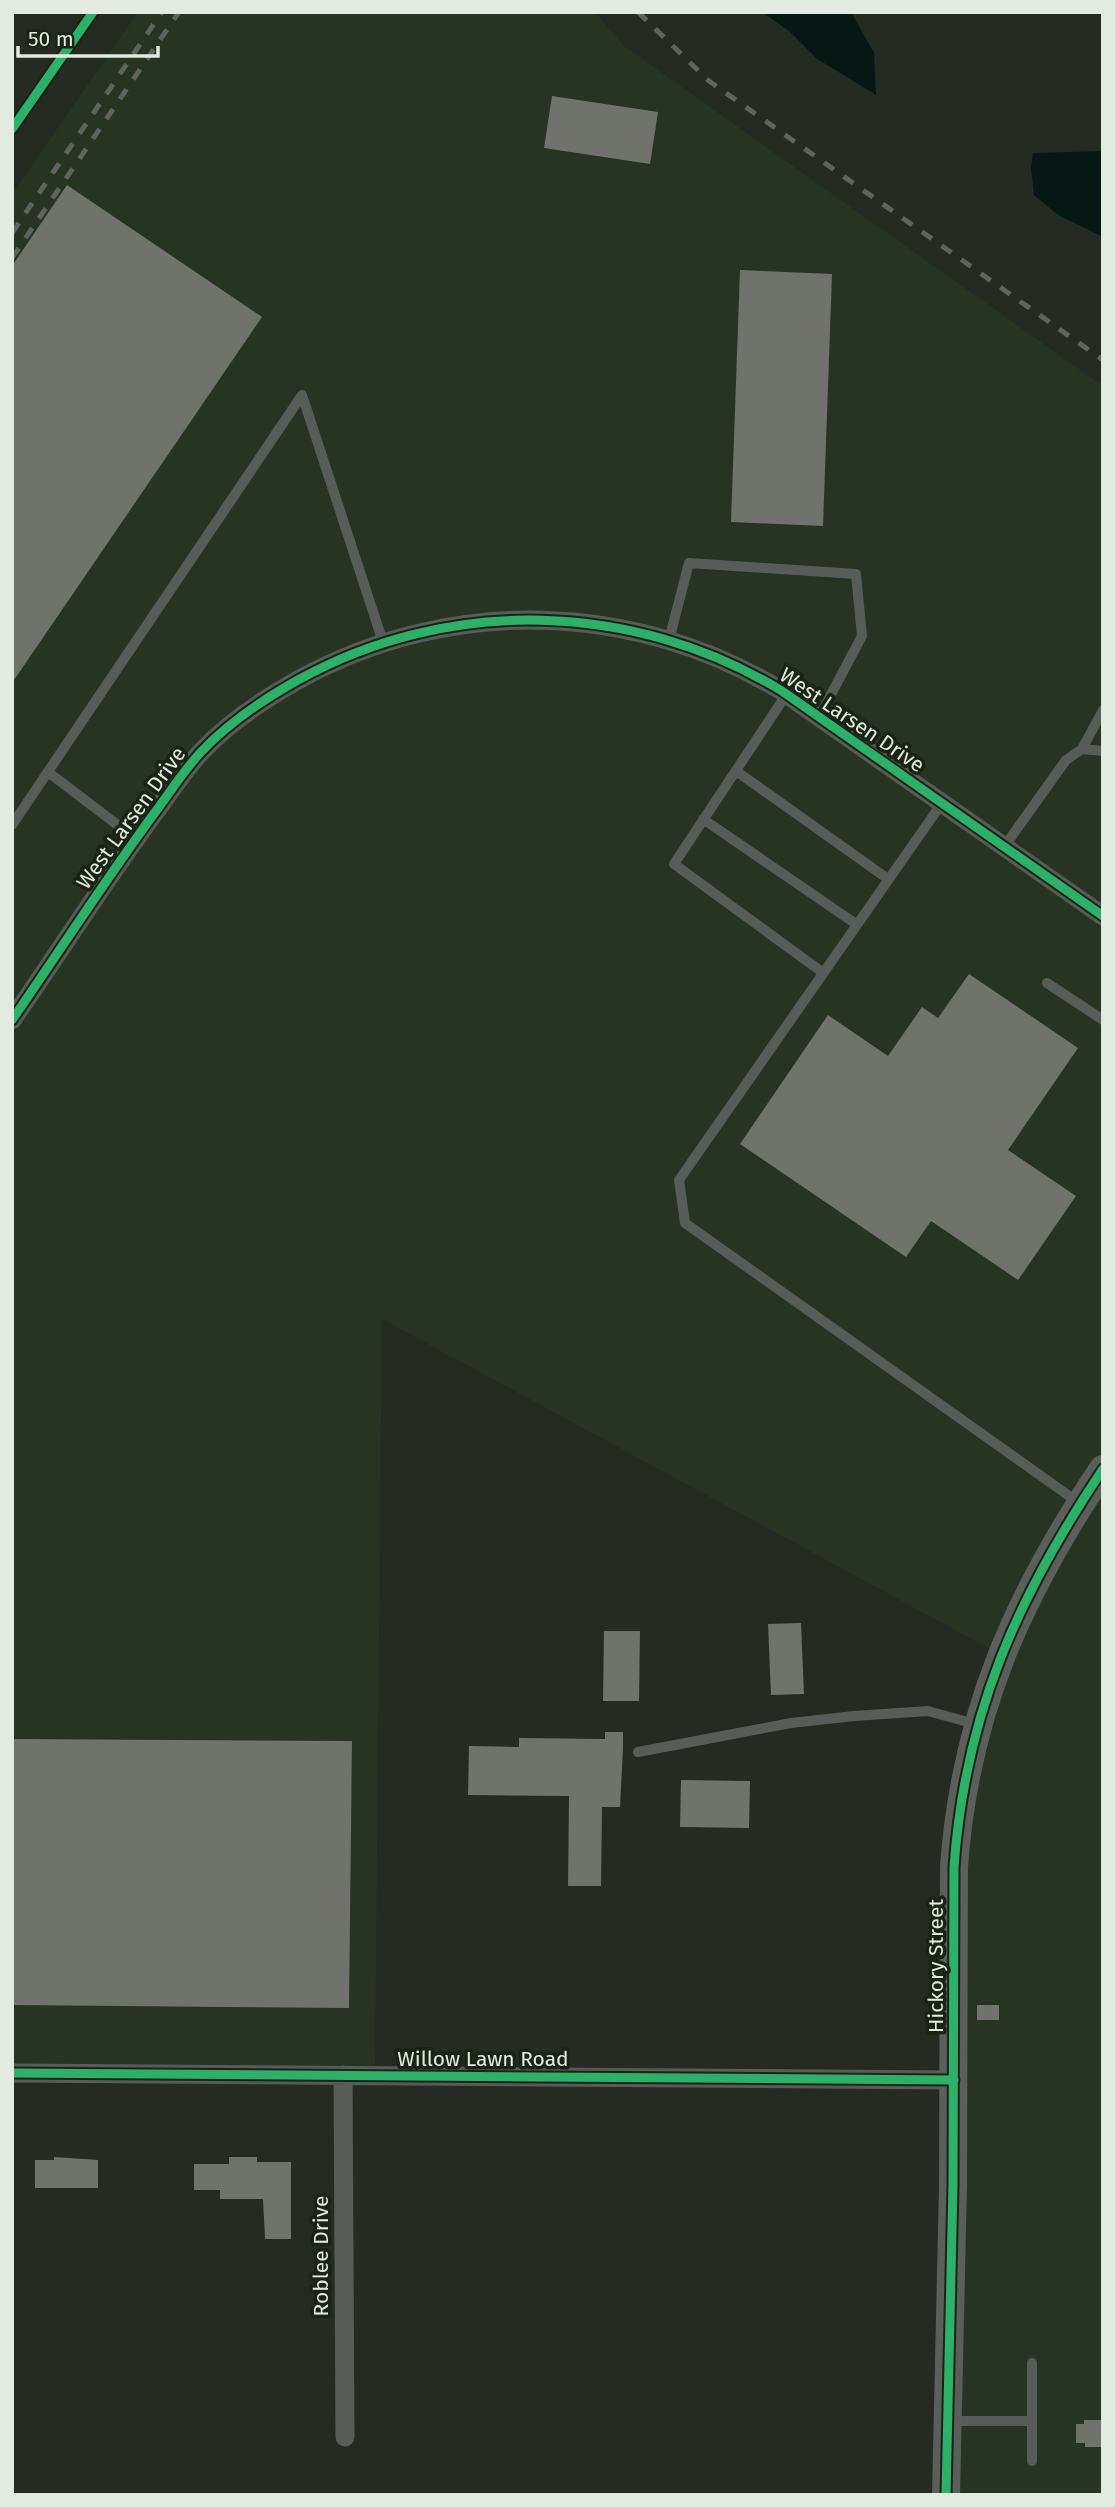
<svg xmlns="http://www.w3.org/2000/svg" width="1115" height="2507" font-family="'Fira Sans',sans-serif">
<rect width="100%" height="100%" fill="#252a22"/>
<path fill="#273421" d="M138,12H595L624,46L1103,386V2495H946L954,1867L1001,1655L382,1319L375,2077L12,2073V194Z"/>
<path fill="#041814" d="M762,12H851L874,53L876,95L816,58L789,31Z
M1103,151V237L1058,215L1034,195L1031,168L1033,153Z"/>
<path fill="#70736b" d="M552,96L658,112L650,164L544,148Z
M67,185L262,317L12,683V266Z
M740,270L832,274L823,526L731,522Z
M969,974L1078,1048L1008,1150L1076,1196L1018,1280L931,1221L906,1257L740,1144L828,1015L888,1056L922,1007L938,1018Z
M801,1623L804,1694L771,1695L768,1624Z
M604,1631H640L639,1701H603Z
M605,1732H623V1749L620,1807H602L601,1886H568L569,1796L468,1795L469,1746L519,1747V1738L605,1739Z
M12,1739L352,1741L349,2008L12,2005Z
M681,1780L750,1781L749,1828L680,1827Z
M977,2005H999V2020H977Z
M54,2157L98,2160V2188H35V2160H54Z
M229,2157H257V2162H291V2239H265L263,2199H220V2190H194V2164H229Z
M1084,2420H1103V2447H1085V2443H1076V2424H1084Z"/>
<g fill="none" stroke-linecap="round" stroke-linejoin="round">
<path stroke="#585c59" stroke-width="10" d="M669,640L689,563L856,574L862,636L819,717
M786,695L674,864L822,972
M1082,749L1103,710
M736,771L888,879
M48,772L136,839
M942,803L679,1180L685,1223L1079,1503
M703,819L856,924
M12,825L302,395L383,642
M1004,847L1066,760L1082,749L1103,751
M1047,983L1103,1020
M638,1752L791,1723L854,1716L928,1711L975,1724
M1032,2363V2461
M948,2421H1032"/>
<path stroke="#585c59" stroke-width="19" d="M12,1020C59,952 104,882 153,815C169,794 183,771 201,752C228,723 264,699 298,680C450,596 634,601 782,691L1103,916
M12,2073L954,2080
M343,2075L345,2437"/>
<path stroke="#5b5e5b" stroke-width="28" d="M946,2495L953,2185L954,1867C965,1713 1018,1596 1103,1469"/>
<path stroke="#5f625e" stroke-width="5" stroke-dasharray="12 12" stroke-linecap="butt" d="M638,12L709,81L1103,360
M12,233L162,12
M12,258L179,12"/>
<g stroke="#1a2416" stroke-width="13">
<path id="cycleway" d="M12,129L93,12
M12,1020C59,952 104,882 153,815C169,794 183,771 201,752C228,723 264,699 298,680C450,596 634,601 782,691L1103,916
M12,2073L954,2080
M946,2495L953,2185L954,1867C965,1713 1018,1596 1103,1469"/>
</g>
<use href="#cycleway" stroke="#2db169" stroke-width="9"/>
</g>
<g text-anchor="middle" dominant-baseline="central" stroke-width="7" stroke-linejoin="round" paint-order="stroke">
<g font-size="21" fill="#e3eae0" stroke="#1a2416">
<text transform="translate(852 720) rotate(34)">West Larsen Drive</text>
<text transform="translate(131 818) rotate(-54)">West Larsen Drive</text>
<text transform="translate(936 1966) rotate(-90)">Hickory Street</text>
<text x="483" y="2059">Willow Lawn Road</text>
<text transform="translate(321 2256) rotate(-90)">Roblee Drive</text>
</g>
</g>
<rect width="1115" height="2507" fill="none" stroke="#e3eae0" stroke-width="28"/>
<path d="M18 46v10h140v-10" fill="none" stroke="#e3eae0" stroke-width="3.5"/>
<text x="28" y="46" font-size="21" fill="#e3eae0" stroke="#1a2416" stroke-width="5" paint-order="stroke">50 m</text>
</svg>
